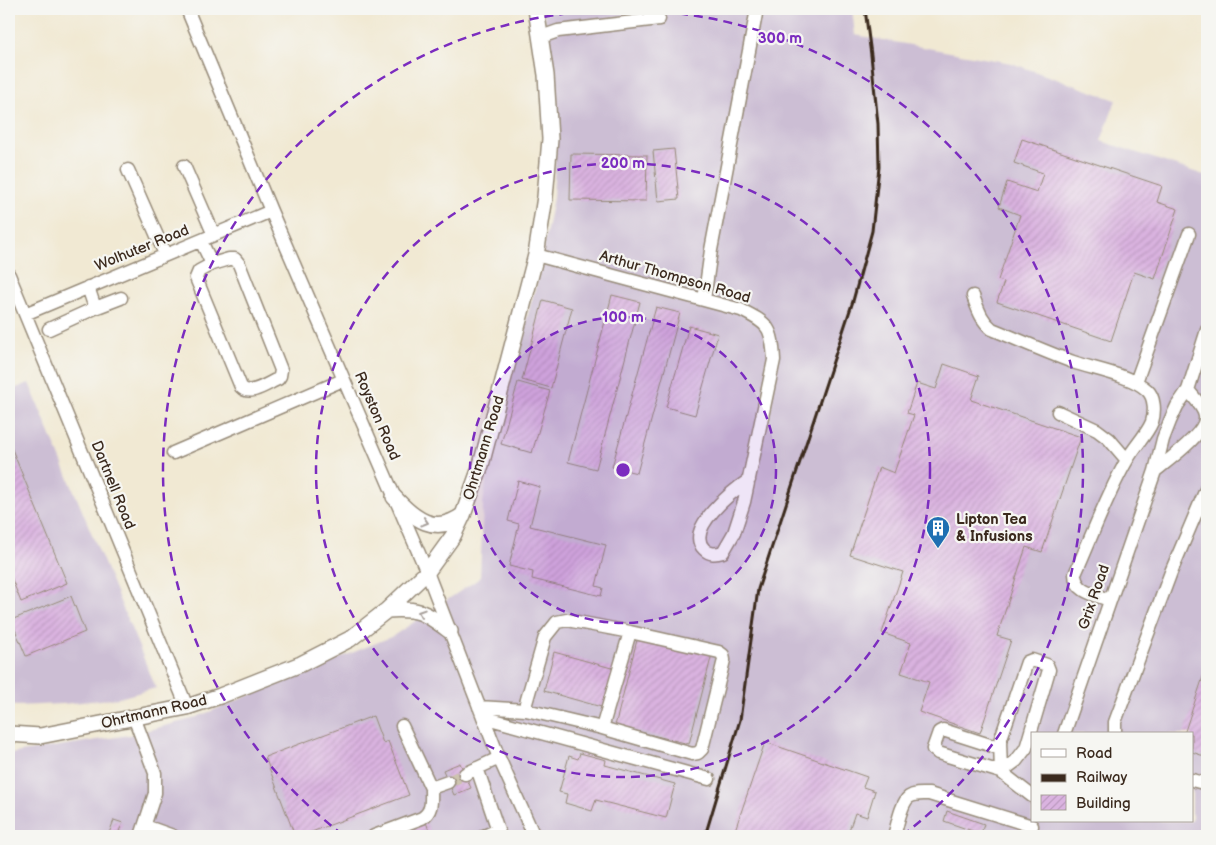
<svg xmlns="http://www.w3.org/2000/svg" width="1216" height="845" font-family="'Balsamiq Sans',sans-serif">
<defs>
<pattern id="building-hatch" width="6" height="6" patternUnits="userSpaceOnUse" patternTransform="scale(1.25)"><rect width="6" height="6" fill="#dab3e0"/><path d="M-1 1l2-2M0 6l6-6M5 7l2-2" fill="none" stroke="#bc9ac0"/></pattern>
</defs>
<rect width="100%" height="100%" fill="#f6f6f2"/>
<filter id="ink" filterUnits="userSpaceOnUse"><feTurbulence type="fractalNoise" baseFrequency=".02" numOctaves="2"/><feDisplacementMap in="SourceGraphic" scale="10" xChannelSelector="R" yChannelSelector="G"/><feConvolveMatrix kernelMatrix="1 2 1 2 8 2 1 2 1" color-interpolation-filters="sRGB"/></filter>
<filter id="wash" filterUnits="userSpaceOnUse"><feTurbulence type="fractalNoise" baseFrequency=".0096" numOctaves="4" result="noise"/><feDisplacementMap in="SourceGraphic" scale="20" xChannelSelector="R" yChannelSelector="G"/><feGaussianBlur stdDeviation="1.12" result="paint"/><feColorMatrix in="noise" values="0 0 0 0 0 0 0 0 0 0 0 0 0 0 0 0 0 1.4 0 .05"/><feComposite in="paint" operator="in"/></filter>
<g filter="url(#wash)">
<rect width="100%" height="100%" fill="#f1e9d3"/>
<path fill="#ccbed4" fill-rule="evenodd" d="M543,9H852L855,35L1011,63L1116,100L1101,141L1207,176V836H9V754L129,735L192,719L393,636L480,578L483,503L492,443L537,282L553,198L556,138L554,65ZM1032,734H1192V821H1032Z
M29,383L156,688L119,698L63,704L16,706L9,704V391Z"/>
<g id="blocks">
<path fill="url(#building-hatch)" d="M1022,139L1162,186L1157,202L1178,209L1155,279L1134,272L1111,341L997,302L1004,282L998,280L1020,215L999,207L1007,182L1037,192L1043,173L1014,163Z
M674,149L679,199L658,201L653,151Z
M571,154L647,155L646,201L570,200Z
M612,295L640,302L596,469L568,462Z
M543,300L572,308L551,388L522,380Z
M656,307L680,313L637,473L612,467Z
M689,326L718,334L695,415L666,407Z
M944,364L979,376L971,400L1081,437L1042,552L1026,547L997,636L1011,640L980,733L919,712L929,682L901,673L911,643L882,633L903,572L850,555L879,467L894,473L914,415L907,413L917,383L936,389Z
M518,382L550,391L532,453L501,444Z
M9,442L67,583L21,602L9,572Z
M518,481L540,487L530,526L606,545L596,586L603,588L601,596L532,579L533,572L509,566L519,524L508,521Z
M71,596L85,632L26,656L11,620Z
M638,636L712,654L689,744L615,726Z
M554,652L615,669L605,708L544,691Z
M1207,665V757L1192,752V734H1184Z
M373,716L383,743L388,741L409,795L301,836H295L265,757Z
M765,742L867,777L863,787L875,791L867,817L855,813L847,836H733Z
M580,753L606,760L605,765L675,784L666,818L596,800L592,811L565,803L567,794L559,792L569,756L578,759Z
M460,763L471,788L454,795L443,770Z
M947,811L984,824L981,834L944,821Z
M114,820L123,823L119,831L131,836H108Z
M426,822L431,836H391Z"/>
</g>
</g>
<g filter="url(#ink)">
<use href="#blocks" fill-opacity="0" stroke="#968a78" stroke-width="1"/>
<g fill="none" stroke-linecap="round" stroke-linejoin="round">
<path stroke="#cdc3af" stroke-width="12" stroke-dasharray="12 6" stroke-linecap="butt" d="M448,782L465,774"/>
<g stroke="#968a78" stroke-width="15">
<path id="minor" d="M187,9L271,211L427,572L499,758L534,836
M541,37L558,31L659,19
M184,166L214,235
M128,170L165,254
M201,241L212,264
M536,255L741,310C769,324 772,327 774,360L744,502L734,533L723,552C716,554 710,555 704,549C684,529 734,490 749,480
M229,259H235L239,264L281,370L280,376L278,379C268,383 250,397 241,387L196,278L199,271L212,264Z
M9,275L187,707
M88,287L95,308L121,298
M973,296C978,309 981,320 992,329C1019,340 1046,352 1073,362C1093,369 1133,376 1147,390C1155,397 1155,412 1152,422C1146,436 1134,447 1127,460C1106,496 1092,536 1075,574C1075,592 1096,595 1110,600
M704,300L711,250L757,9
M25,314C107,279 189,245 271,211
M49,329L95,308
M1136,382L1189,234
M1058,412L1097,430L1109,439L1127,460
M173,453L343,380
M1155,471C1167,461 1208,432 1205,416C1204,407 1193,397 1188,390
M567,620L630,632L719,652L723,655L724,660L702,749L698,753L692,754L602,728L526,710V703L545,637L557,622Z
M1032,660L1047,665L1049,670L1026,748L1016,761L1001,772L1000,741L1027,662Z
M479,707L526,710
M134,717L155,773V793L141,836
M483,717L709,779
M402,726L431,788L448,782
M602,728L630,632
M1064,734L1155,471L1163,439L1170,421L1177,406L1188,390L1207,330
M1115,734V722L1171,572L1207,487
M999,748L943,730L939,732L933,749L938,753L1001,772L1032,796
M477,768L500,836
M465,774L499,758
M1192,780L1207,784
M145,826L173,836
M374,836L422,818C433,811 431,801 431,788
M484,836L498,830
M894,836C897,827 901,803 909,797C915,793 922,794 929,794L1032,826"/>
</g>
<g stroke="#968a78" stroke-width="18">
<path id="major" d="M394,497C414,519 435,536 463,515
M387,610C420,608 424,612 450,631
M9,734L40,736L187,707L220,696L301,664L350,639L387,610L427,572L453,536L463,515L481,465L536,255L545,197L550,139L546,75L536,9"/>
</g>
<use href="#minor" stroke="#fff" stroke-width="12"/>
<use href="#major" stroke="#fff" stroke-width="15"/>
<path stroke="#3b2a1e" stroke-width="3" d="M705,836L740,720L758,589L853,301L872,231L879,167L878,124L871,55L865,9"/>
</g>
<defs><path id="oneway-chevron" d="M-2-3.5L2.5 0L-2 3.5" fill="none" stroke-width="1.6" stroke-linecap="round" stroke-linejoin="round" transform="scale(1.25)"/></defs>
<g stroke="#a79f9a">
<use href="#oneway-chevron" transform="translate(425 522) rotate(17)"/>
<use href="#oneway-chevron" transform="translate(421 613) rotate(-162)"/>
</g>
</g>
<circle cx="623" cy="470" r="153" fill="#7b2cbf" fill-opacity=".12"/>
<g fill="none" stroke="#7b2cbf" stroke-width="2.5" stroke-dasharray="9 6">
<circle cx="623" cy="470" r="153"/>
<circle cx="623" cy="470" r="307"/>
<path d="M343 835A460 460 0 1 1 903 835"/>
</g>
<defs>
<g id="building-pin" transform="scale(1.25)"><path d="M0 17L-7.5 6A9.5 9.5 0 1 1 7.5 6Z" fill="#1f6fb2" stroke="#f6f6f2"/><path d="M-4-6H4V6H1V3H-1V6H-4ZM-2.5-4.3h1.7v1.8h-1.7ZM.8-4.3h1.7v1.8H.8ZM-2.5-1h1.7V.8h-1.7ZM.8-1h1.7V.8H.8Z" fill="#fff"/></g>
</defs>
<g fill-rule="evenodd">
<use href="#building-pin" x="938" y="528"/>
</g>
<g text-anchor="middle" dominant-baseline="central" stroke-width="4.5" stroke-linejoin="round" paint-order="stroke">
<g font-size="15" fill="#3b2a1e" stroke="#f6f6f2">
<text transform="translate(142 248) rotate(-22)">Wolhuter Road</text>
<text transform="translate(675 277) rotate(16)">Arthur Thompson Road</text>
<text transform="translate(377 416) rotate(67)">Royston Road</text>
<text transform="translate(484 448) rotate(-73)">Ohrtmann Road</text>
<text transform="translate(113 485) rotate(68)">Dartnell Road</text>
<text transform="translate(1094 597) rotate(-71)">Grix Road</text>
<text transform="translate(154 712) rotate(-13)">Ohrtmann Road</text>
</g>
<g font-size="15" font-weight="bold" fill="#3b2a1e" stroke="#f6f6f2" text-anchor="start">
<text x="956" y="519">Lipton Tea<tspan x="956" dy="17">&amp; Infusions</tspan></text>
</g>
</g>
<circle cx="623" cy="470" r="8" fill="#7b2cbf" stroke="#f6f6f2" stroke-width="2.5"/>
<g font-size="15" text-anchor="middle" font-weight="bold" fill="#7b2cbf" stroke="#f6f6f2" stroke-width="4.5" stroke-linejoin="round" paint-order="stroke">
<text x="780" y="43">300 m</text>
<text x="623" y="168">200 m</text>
<text x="623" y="322">100 m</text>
</g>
<rect width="1216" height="845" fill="none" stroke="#f6f6f2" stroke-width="30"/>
<rect x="1031" y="732" width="162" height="90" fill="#f6f6f2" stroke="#aba49d"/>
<rect x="1041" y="749" width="25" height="8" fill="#ffffff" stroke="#aba49d"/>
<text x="1076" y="758" font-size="15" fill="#3b2a1e">Road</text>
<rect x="1041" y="774" width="25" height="8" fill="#3b2a1e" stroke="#aba49d"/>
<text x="1076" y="782" font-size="15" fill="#3b2a1e">Railway</text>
<rect x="1041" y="795" width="25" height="15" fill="url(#building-hatch)" stroke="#aba49d"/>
<text x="1076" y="808" font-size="15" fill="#3b2a1e">Building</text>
</svg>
